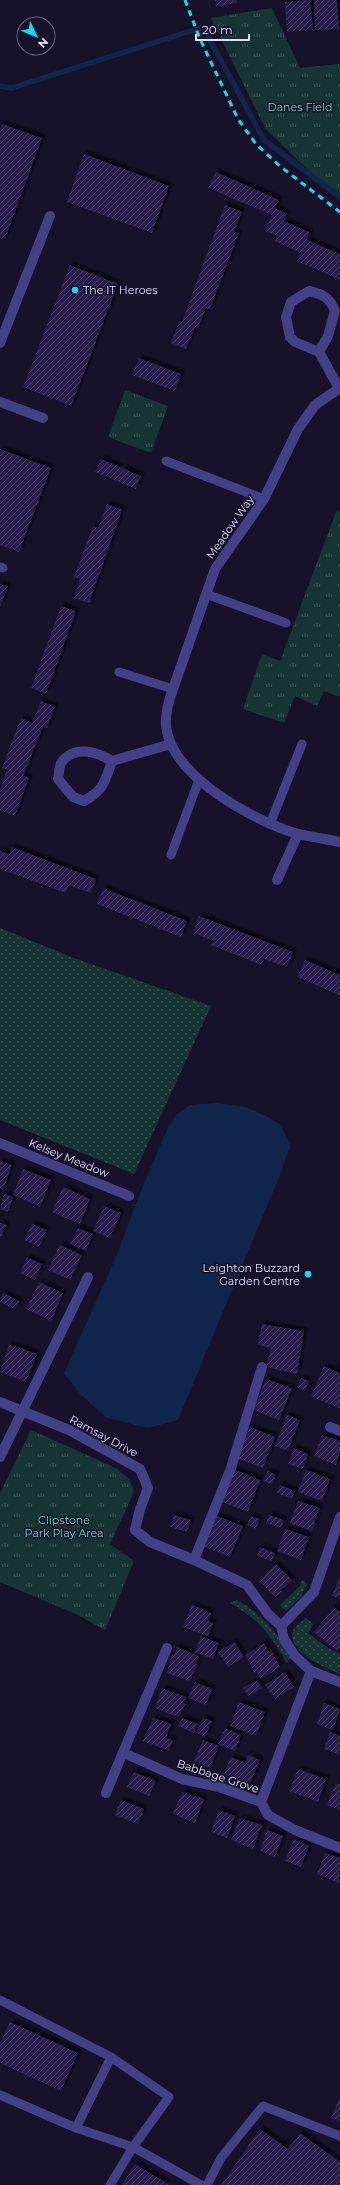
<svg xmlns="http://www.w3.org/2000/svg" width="340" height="2185" font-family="Montserrat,sans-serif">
<defs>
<pattern id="grass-dots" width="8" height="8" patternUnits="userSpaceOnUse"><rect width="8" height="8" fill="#163434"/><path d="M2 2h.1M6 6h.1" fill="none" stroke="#385152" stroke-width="1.8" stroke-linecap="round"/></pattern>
<pattern id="park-tufts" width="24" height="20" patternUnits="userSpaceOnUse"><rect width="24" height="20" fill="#163434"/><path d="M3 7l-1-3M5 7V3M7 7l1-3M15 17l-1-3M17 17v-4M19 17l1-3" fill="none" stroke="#385152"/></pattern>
<pattern id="building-hatch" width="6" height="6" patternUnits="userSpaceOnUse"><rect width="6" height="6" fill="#291f4b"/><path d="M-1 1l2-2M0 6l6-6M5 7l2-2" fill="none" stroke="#483f66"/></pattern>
<filter id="shadow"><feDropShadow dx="3.5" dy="-3.5" stdDeviation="1" flood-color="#0009"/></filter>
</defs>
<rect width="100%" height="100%" fill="#17122a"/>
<path fill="url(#grass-dots)" d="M0,928L71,957L211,1006L134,1174L0,1120Z
M302,1579L307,1584L301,1597L286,1611L280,1605L300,1586Z
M237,1600C262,1614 277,1632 291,1657L287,1663C271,1636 259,1619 230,1603Z
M306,1618L313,1624L308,1633L328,1648L340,1654V1674C325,1668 291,1654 292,1634C293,1627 301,1622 306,1618Z"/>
<path fill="url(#park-tufts)" d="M272,8L300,68L340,64V201L265,128L211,18Z
M125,390L168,406L151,453L108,437Z
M340,510V697L324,691L317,706L295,696L284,723L243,709L262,654L280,661L336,512Z
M31,1430L116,1468L129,1479L134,1492L110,1544L134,1561L105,1630L76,1614L0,1582V1493Z"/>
<path fill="#10254c" d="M216,1103L246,1107L270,1118L281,1125L290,1146L280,1175L178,1420L148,1428L107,1418L80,1394L64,1373L116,1257L141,1191L168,1127L177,1114L190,1105Z"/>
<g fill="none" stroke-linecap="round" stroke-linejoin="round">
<path stroke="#10254c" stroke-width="5.5" d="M0,86L12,88L203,27L264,140L340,197"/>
</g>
<path fill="url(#building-hatch)" filter="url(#shadow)" d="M215,0H237V3L216,7Z
M310,0L313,30L287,32L285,2Z
M314,0H337L339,29L315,30Z
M2,124L42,138L5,239L0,238V129Z
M84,154L169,186L152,233L67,202Z
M216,172L279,200L275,208L287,214L284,221L309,232L307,240L340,254V280L297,261L301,253L275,241L277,236L265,231L272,215L208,188Z
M225,205L242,212L234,232L239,233L210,309L206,308L198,328L195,327L186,349L171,343L179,321L182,322Z
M70,265L118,284L71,406L23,387Z
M139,358L181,374L175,391L132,375Z
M0,449L51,468L19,552L0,545Z
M101,459L141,476L136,489L95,472Z
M107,504L122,510L89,603L74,598L80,579L74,577L93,526L98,528Z
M0,584L8,586L0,607Z
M61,606L76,611L46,694L31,688Z
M41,701L55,707L47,728L43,727L23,776L29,778L15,816L0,810V789L7,770L2,768L21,718L32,723Z
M12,847L96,879L91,893L69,885L66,893L0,869V851L9,854Z
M103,888L187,921L181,937L97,904Z
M199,916L293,952L287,967L264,959L262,965L211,945L214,941L193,933Z
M305,960L340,975V994L339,995L297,977Z
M0,1161L12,1165L3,1190L0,1188Z
M23,1169L51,1180L40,1207L13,1195Z
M63,1187L90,1199L80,1224L52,1212Z
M4,1194L13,1197L8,1212L0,1209Z
M104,1206L121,1213L110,1238L93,1231Z
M0,1223L6,1225L0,1239Z
M32,1224L47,1230L39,1247L24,1240Z
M78,1228L93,1234L86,1251L70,1244Z
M60,1245L82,1255L70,1280L48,1270Z
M27,1257L42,1264L35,1280L20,1273Z
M39,1282L63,1293L51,1321L26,1309Z
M3,1293L19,1301L15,1309L0,1302Z
M262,1324L304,1331L297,1374L266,1367L271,1348L258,1345Z
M9,1344L37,1354L26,1382L0,1372Z
M324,1366L340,1373V1409L311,1396Z
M301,1378L309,1381L305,1391L297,1387Z
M266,1379L292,1388L279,1420L254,1410Z
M287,1415L300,1420L288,1451L275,1446Z
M250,1427L275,1437L263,1468L237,1458Z
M322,1435L340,1441V1452L336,1465L314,1456Z
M294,1448L308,1454L303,1469L288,1464Z
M235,1470L260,1480L248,1512L222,1502Z
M306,1470L330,1479L322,1501L298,1492Z
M268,1471L276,1475L272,1484L263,1481Z
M280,1485L295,1491L292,1499L277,1493Z
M298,1501L320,1508L314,1522L316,1524L311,1531L290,1523Z
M174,1515L191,1520L187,1532L170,1527Z
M269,1515L284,1520L281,1528L266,1523Z
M217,1516L243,1526L230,1557L205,1547Z
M251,1516L260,1519L256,1529L247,1525Z
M285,1529L309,1537L301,1560L277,1551Z
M260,1547L275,1553L272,1561L257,1556Z
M276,1564L292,1580L281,1590L282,1592L275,1597L259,1581Z
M340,1576V1598L332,1596Z
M192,1605L211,1613L208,1621L213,1623L208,1636L183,1627Z
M334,1607L340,1612V1647L337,1651L314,1632Z
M201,1636L219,1643L213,1659L195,1652Z
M234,1642L244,1657L228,1667L218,1652Z
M264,1643L269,1652L271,1650L280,1667L261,1679L256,1671L254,1673L246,1655Z
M177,1647L199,1656L196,1664L198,1665L189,1681L167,1673L172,1654L174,1655Z
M285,1672L294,1687L275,1699L265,1685Z
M257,1680L262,1688L248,1696L243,1688Z
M195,1682L212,1689L206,1705L188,1698Z
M162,1688L186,1697L184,1703L186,1704L178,1717L155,1708Z
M239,1702L265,1712L256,1736L230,1726Z
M324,1703L340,1709L333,1730L317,1724Z
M153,1718L171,1724L166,1738L173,1740L169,1751L143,1741Z
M182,1718L198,1724L194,1733L178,1726Z
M203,1718L212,1721L205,1737L196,1733Z
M225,1728L241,1735L235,1751L218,1744Z
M330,1732L340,1736V1755L324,1749Z
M203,1740L219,1746L210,1768L194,1761Z
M248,1755L260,1760L250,1784L224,1774L231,1757L245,1763Z
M298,1769L326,1779L318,1802L289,1791Z
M134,1772L156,1781L149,1796L127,1787Z
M336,1783L340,1784V1810L327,1805Z
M182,1792L204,1799L195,1823L173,1814Z
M121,1800L144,1809L138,1824L115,1815Z
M219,1810L235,1816L227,1838L211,1832Z
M240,1818L262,1825L253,1849L231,1840Z
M267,1830L283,1836L275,1857L260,1851Z
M294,1839L309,1846L301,1867L285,1861Z
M325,1853L340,1858L339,1883L317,1874Z
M10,2022L78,2053L61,2091L0,2063V2043Z
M340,2097V2122L331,2118Z
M260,2129L288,2149L300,2133L340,2162V2185H221Z
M135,2164L170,2185H122Z"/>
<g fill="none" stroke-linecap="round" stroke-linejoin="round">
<path stroke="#444087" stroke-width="9" d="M166,461L264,499
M0,567L3,568
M206,594L286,623
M119,672L173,689
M270,824L302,744
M171,855L199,780
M0,2000L111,2057L169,2097L133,2147L76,2128
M0,2095L76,2128L111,2057
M110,2185L133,2147L201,2185
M207,2185L221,2158L263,2106L340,2136"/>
<path stroke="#444087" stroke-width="10" d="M0,343L50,216
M319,352L328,336L335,311C330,298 323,294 309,291L291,302L286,317L290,337L295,342L319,352L339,388
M340,388L315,405L298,429L264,499L215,569L173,689C169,700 165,713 166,725C170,776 254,821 298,834C312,837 326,839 340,842
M0,402L43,418
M112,761C97,752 74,744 61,763C59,767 59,775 58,779L73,797L84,801C104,790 105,781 112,761L171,744
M277,880L298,834
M0,1143L129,1196
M0,1402L69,1430L140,1469L148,1488L140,1509L135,1530L150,1542L194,1560L247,1585L268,1614L281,1626L284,1639L295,1656L311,1671L340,1682
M330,1427L340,1431
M0,1457L88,1277
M194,1560L231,1468L262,1367
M281,1626L314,1592L340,1517
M124,1753L182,1779L219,1787L261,1802L268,1815L295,1830L340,1848
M106,1793L167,1648
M261,1802L311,1671"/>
<path stroke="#12daf4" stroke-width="3" stroke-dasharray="6 5" stroke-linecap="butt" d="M185,0L200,39L238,119L256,144L281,167L340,212"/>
</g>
<g fill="#12daf4" stroke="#17122a" stroke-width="1.5">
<circle cx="75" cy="290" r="4"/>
<circle cx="308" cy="1274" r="4"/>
</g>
<g text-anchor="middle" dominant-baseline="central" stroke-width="3" stroke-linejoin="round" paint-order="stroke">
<g font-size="11" fill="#6bdcc2" stroke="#17122a">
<text x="300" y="107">Danes Field</text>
<text x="64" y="1520">Clipstone<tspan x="64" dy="13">Park Play Area</tspan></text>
</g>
<g font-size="11" fill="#e2ddfd" stroke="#17122a" text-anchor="start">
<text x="83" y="290">The IT Heroes</text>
<text x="300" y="1268" text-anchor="end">Leighton Buzzard<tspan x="300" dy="13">Garden Centre</tspan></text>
</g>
<g font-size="11" fill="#e2ddfd" stroke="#17122a">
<text transform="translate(230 527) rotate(-55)">Meadow Way</text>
<text transform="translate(69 1158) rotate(22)">Kelsey Meadow</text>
<text transform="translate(104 1436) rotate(28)">Ramsay Drive</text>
<text transform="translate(218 1776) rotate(18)">Babbage Grove</text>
</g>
</g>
<g transform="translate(36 36) rotate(134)"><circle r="19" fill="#17122a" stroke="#68637e"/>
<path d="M0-3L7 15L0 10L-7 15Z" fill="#12daf4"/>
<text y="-6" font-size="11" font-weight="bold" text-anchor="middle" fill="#e2ddfd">N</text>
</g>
<path d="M196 34v6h53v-6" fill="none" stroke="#e2ddfd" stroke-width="2"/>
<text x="202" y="34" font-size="12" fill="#e2ddfd" stroke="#17122a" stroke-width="3" paint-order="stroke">20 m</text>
</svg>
